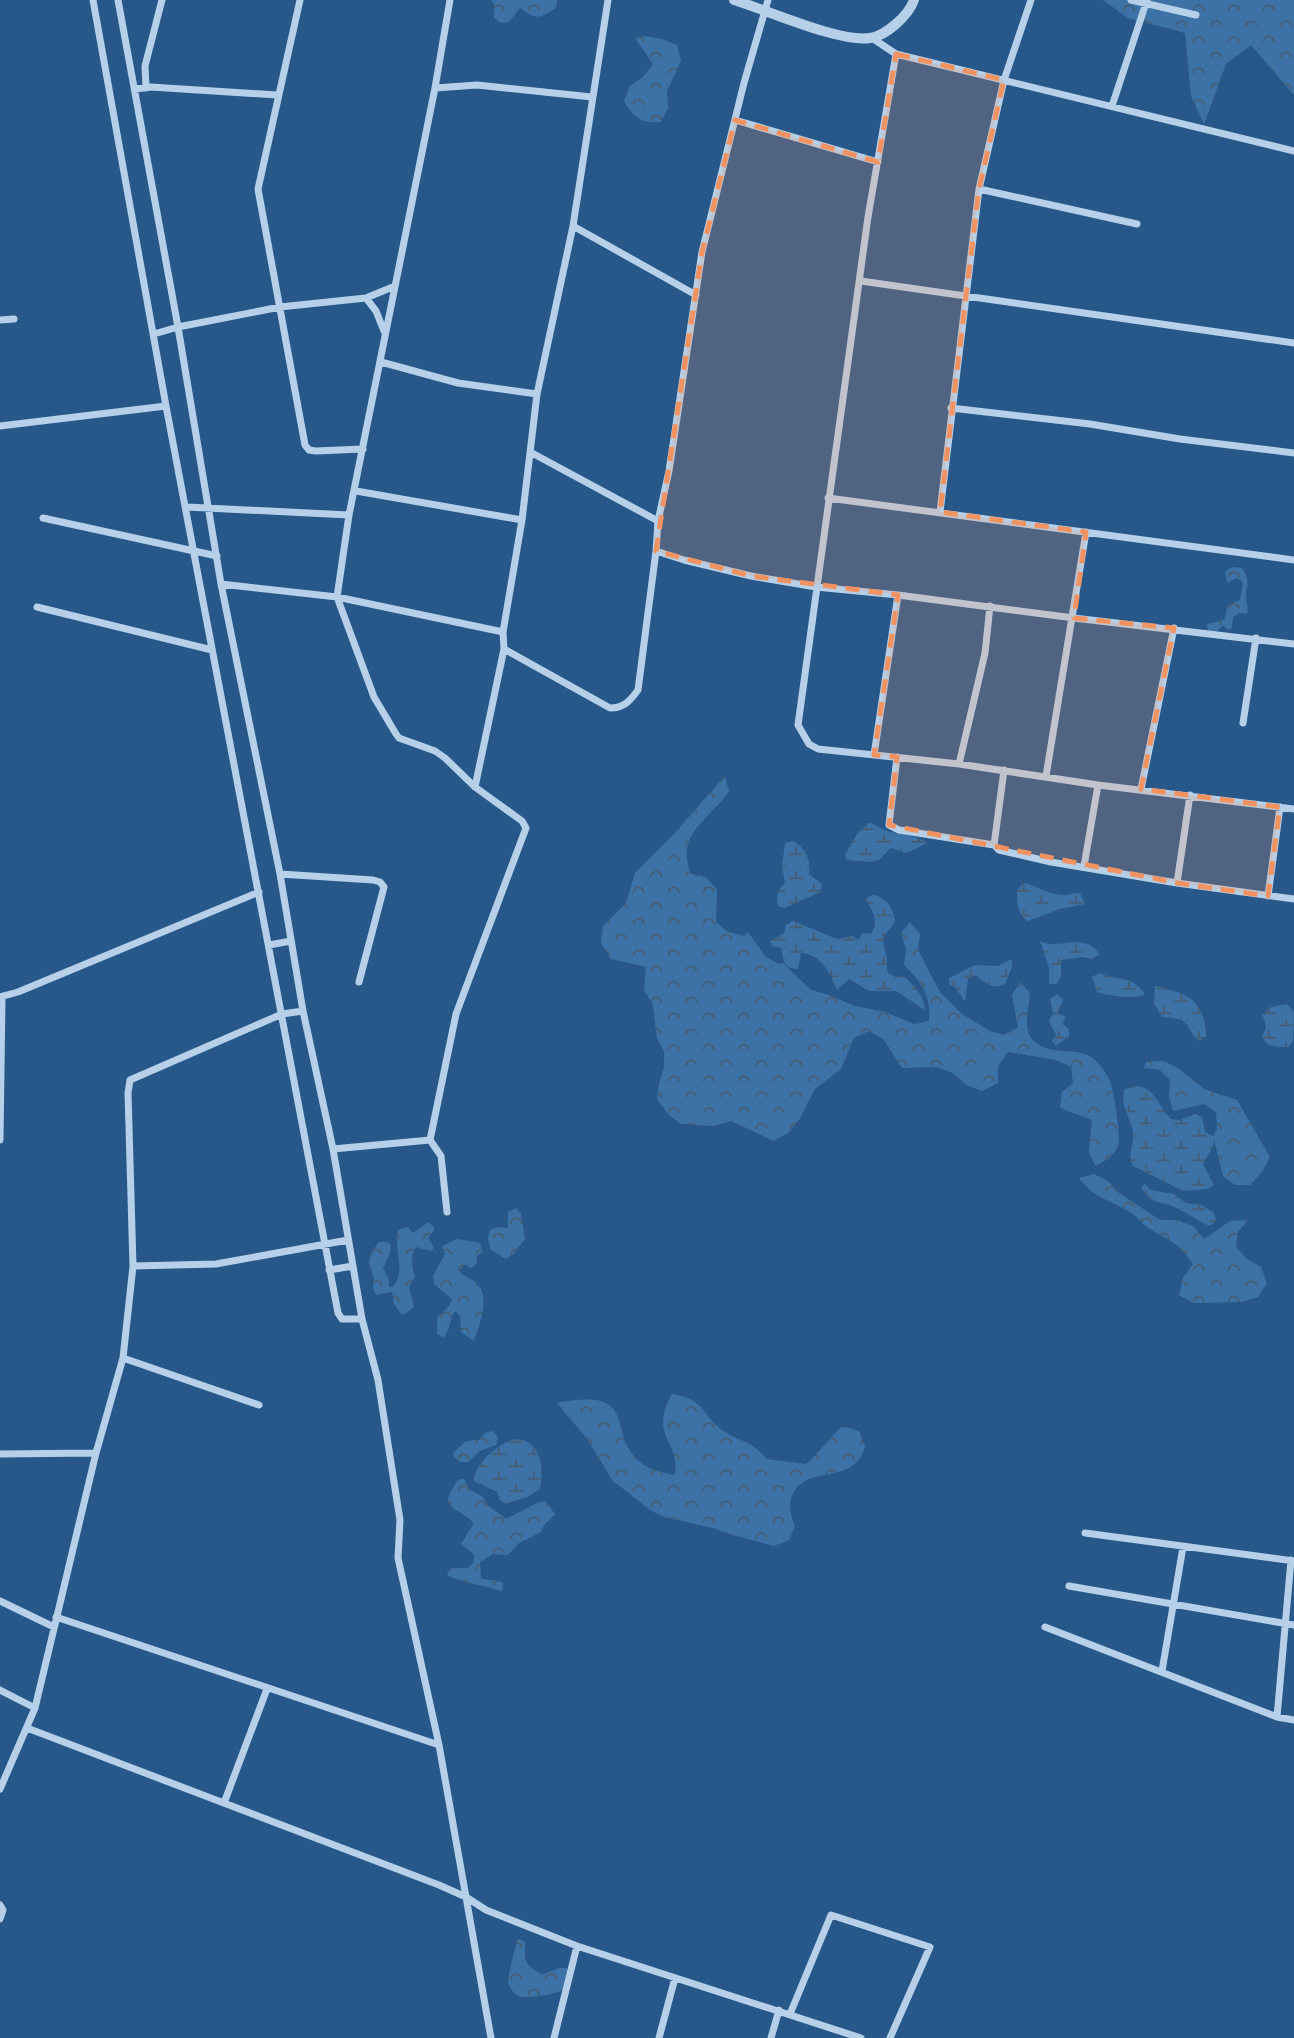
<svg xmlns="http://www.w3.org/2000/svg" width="1294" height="2038" font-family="Poppins,sans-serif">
<defs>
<pattern id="forest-crowns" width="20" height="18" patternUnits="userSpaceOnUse" patternTransform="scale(1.75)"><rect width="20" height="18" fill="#3d72a6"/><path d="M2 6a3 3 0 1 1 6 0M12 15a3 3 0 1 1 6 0" fill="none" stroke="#455d74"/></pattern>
<pattern id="wetland-marsh" width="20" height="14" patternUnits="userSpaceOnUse" patternTransform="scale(1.75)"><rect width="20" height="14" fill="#3d72a6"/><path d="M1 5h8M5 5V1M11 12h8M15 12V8" fill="none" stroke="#455d74"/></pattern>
</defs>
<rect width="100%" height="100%" fill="#285889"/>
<path fill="url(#forest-crowns)" d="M491,0H557L556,8C538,19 537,20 520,8L509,22L501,23L494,18V3Z
M1103,0H1294V95L1251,45L1226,64L1204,124L1191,96L1185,33L1128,18Z
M645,36L662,39L677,45L681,61L667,91L668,108L661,122C642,124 634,118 624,101L630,86L643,77L653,64L635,38Z
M1232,567L1242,568C1250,579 1247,584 1246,597C1246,604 1249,606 1247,614L1239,613L1233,617L1232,628L1228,630L1223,625L1214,634L1208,632L1207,624L1224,620L1228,605L1240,600L1243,584L1241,580L1237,578L1227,583L1225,572Z
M725,776L729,792C708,820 675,835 691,874L706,877L717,890L716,922L728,932L744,936L748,932L766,957L779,964L783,963L811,990L826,994L855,1006L885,1012L914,1024L929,1021C932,997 921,981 904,965L906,949L901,933L910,922L920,934L918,950L940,992L962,1014L990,1031L1004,1035L1018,1027L1012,995L1020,982L1030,993C1029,1007 1022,1029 1033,1040C1048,1056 1072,1047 1089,1056C1096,1059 1107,1073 1110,1081C1114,1092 1121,1134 1118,1145C1114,1157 1105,1161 1095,1166L1089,1152L1092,1120L1060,1108L1062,1092L1073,1083L1071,1067L1056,1060L1008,1052L998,1066V1083L982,1091L966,1085L953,1073L936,1067L902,1068L883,1039L869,1031L854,1038L841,1069L815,1089L799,1120L788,1133L774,1141L731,1121L714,1126L681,1124L668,1114L657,1099L659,1083L664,1068V1051L657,1038L653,1005L644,990L646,967L611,959L601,943L603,926L626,903L635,873L671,837Z
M1163,1061L1178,1068L1204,1089L1237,1100L1270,1157L1262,1172L1250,1185H1235L1223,1176L1213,1136L1217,1129L1216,1112L1204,1104L1173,1111L1169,1096L1170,1081L1160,1070L1144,1068L1146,1062Z
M1094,1174L1108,1181L1119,1193L1160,1220H1176L1193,1226L1204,1239L1230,1221L1248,1220L1238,1232L1236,1247L1247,1259L1261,1267L1267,1283L1258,1297L1241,1302L1193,1303L1179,1295L1183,1278L1193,1264C1175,1238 1168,1242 1146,1226C1141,1223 1138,1218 1134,1215C1112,1199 1098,1202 1079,1178Z
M516,1208L521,1214L525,1239L513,1254L506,1259L491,1250L488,1239L490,1230L498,1227L508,1228V1212Z
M428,1222L434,1227V1231L428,1237L434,1248L431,1251L416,1247C410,1254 412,1268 415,1277L409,1287L414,1307L405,1314H401L394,1304L392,1292L376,1295L373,1288L374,1279L369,1262L371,1253L379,1242H387L391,1245L390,1253L383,1268L389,1279V1286L393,1287C407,1270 393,1247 398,1230L408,1227L413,1233Z
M457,1239L480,1243L483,1251L477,1256V1263L471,1268L465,1265L459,1270C464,1278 470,1277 477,1284C491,1298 479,1325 474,1341L461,1332L460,1316L455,1311C450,1319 450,1328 444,1338L437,1334V1318L449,1306L452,1299L434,1284L433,1276L445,1254L442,1246Z
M672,1394C707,1399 702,1418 725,1432C744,1444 750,1439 766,1459L806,1464C820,1452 829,1438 843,1426L859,1431L865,1447C863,1452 861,1458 857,1462C844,1474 830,1473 815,1477C790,1484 785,1505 795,1526L789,1540L774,1546L729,1534L713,1528L664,1517L650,1510L612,1480L588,1440L557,1403C645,1386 602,1436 644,1465C653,1471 665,1473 675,1475C680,1437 648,1438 672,1394Z
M493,1431L498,1437L496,1445L480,1451L468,1462H460L454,1457L453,1453L465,1442L480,1439L485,1433Z
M464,1479L469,1489L483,1497L486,1504L506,1519L537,1503L545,1501L555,1514L544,1525L541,1532L519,1543L508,1555L493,1554L480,1562L481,1578C489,1581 495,1579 503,1583L502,1591C484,1585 462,1583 447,1575L451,1568H468L474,1562V1555L461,1544L474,1523C455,1504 436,1511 458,1480Z
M518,1939L525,1942V1959L529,1966L542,1975L559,1968H567L572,1975C569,1979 567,1986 564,1989C560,1994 528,1998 521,1997C517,1996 511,1990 509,1986C506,1980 515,1948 518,1939Z"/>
<path fill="url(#wetland-marsh)" d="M868,823C877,824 881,830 890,832C902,834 918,836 928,843L906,853L891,848L880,859L872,862L847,860L845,855L857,834Z
M793,841C805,847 811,860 809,874L822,884L820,892L785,908L778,906C776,895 777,891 785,883L782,867L785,843Z
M1024,883C1037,886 1048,894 1062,895C1068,895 1074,893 1080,893L1085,904L1060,909L1028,921C1017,914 1017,902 1017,890Z
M872,895C886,896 894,909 895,922C883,937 881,937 886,955C888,961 886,967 888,973L896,977L904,976C913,986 925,995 925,1010L896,991H869L849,979L837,990C831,974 820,953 801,953L798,969C782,968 784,960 781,948L772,946L770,941L784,933L786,925L793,921L837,939L852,936L858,940L863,933L871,934C880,921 872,910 865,899Z
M1040,941C1060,951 1084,931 1099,954L1092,959L1084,957L1061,960V977L1057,984H1049V968Z
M1012,959V967L1005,984C994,990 985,984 976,975L968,978L965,1002L956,988L949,984V978L975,965L998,966Z
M1099,973C1118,981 1132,975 1145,994C1135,1000 1109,996 1097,992L1092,977Z
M1155,986C1186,993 1205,999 1206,1036L1200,1041C1191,1036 1192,1029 1185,1023C1180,1017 1169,1018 1162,1017L1154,1003Z
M1057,994L1063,999L1058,1014L1065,1016L1063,1024L1069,1029V1036L1056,1046L1052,1041L1056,1035L1049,1021L1053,1014L1050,999Z
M1287,1004L1294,1012L1293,1041L1288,1047C1276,1047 1267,1048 1262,1036C1267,1028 1267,1024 1262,1015L1271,1007Z
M1137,1086C1155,1088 1159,1107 1171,1119L1179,1120L1195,1114L1202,1117L1205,1132L1213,1136L1214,1144L1203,1164L1214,1185L1207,1189L1183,1191L1133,1166C1127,1154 1134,1146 1133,1133C1131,1116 1119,1106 1125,1089Z
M1145,1184L1150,1190L1174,1194L1186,1203L1202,1205L1214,1213L1216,1221L1210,1226C1197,1221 1187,1212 1174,1207C1158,1200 1152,1205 1141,1187Z
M515,1439C542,1440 544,1468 540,1489L527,1497L505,1504L499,1499L497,1492L474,1481C474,1463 499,1443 515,1439Z"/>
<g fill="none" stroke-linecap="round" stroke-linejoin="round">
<path stroke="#b6d0e9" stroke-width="7" d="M93,0L166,406L338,1313L342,1319H362
M118,0L178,327L221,584L280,874L303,1011L333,1149L362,1319L378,1380L400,1520L398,1558L439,1745L491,2038
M300,0L258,189L305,445L309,450L316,451L363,449
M1131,0L1196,15
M872,38L896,54L868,217L798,725L809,744L818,749L959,764L1098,785L1294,809
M896,54L1294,151
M146,88L145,66L162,0
M435,88L477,85L592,97
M135,89L151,87L277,95
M1112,106L1147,0
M735,120L878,162
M979,189L1137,224
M573,226L696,295
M861,281L1294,343
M366,298L376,311L384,331
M0,320L14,319
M154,334L178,327L280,307L366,298L395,286
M381,362L458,383L537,394
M951,408L1090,424L1180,439L1294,453
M0,426L166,406
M532,453L658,521
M356,491L522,520
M828,498L1294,560
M187,507L349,515
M940,512L979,189L1004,80L1031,0
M43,518L217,556
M656,551L684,560L751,576L816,587L898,595L1074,618L1294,644
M221,584L337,597L503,632
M37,607L212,650
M504,649L610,708C624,708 630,701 638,690L656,551L658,521L669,471L702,252L744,83L768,0
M1243,723L1256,638
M874,755L898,595
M897,757L889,825L899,830L994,845L999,850L1051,862L1177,883L1294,899
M959,764L985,653L990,606
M1046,776L1086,532
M475,787L504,649L503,632L522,520L537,394L573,226L608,0
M1141,789L1174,628
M994,845L1004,770
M1084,866L1098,785
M280,874L373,880L380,882L384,887L359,982
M1177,883L1190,795
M1268,896L1280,807
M269,945L291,941
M0,997L18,992L259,892
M0,1140L2,997
M430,1140L441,1156L447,1212
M333,1149L430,1140L456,1014L526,828L522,821L475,787L445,758L435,751L399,738L396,734L374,697L337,597L349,515L435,88L450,0
M133,1266L216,1264L348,1240
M329,1270L353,1266
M123,1358L259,1405
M0,1454L96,1453
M1085,1533L1294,1561
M1069,1586L1294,1625
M0,1601L54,1627
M56,1617L439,1745
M1045,1627L1277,1717L1294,1720
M1162,1671L1183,1547
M0,1690L35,1708
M1277,1717L1291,1560
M27,1728L439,1885L466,1897L486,1910L577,1946L861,2038
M0,1789L35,1708L96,1453L123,1358L133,1266L128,1093L130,1080L282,1014L303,1011
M224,1803L267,1689
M0,1905L3,1910L0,1919
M790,2014L831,1915L930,1947L890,2038
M554,2038L577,1946
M659,2038L675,1978
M771,2038L779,2010"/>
<path stroke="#b6d0e9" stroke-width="10" d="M734,0C767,10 840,43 870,38C886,36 909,15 914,0"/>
</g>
<path fill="#f09361" fill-opacity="0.2" stroke="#f09361" stroke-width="5" stroke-dasharray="14 9" stroke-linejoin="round" d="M896,54L1004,80L979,189L940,512L1086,532L1074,618L1174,628L1141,789L1280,807L1268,896L1177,883L889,825L897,757L874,755L898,595L751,576L656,551L702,252L735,120L878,162Z"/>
</svg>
